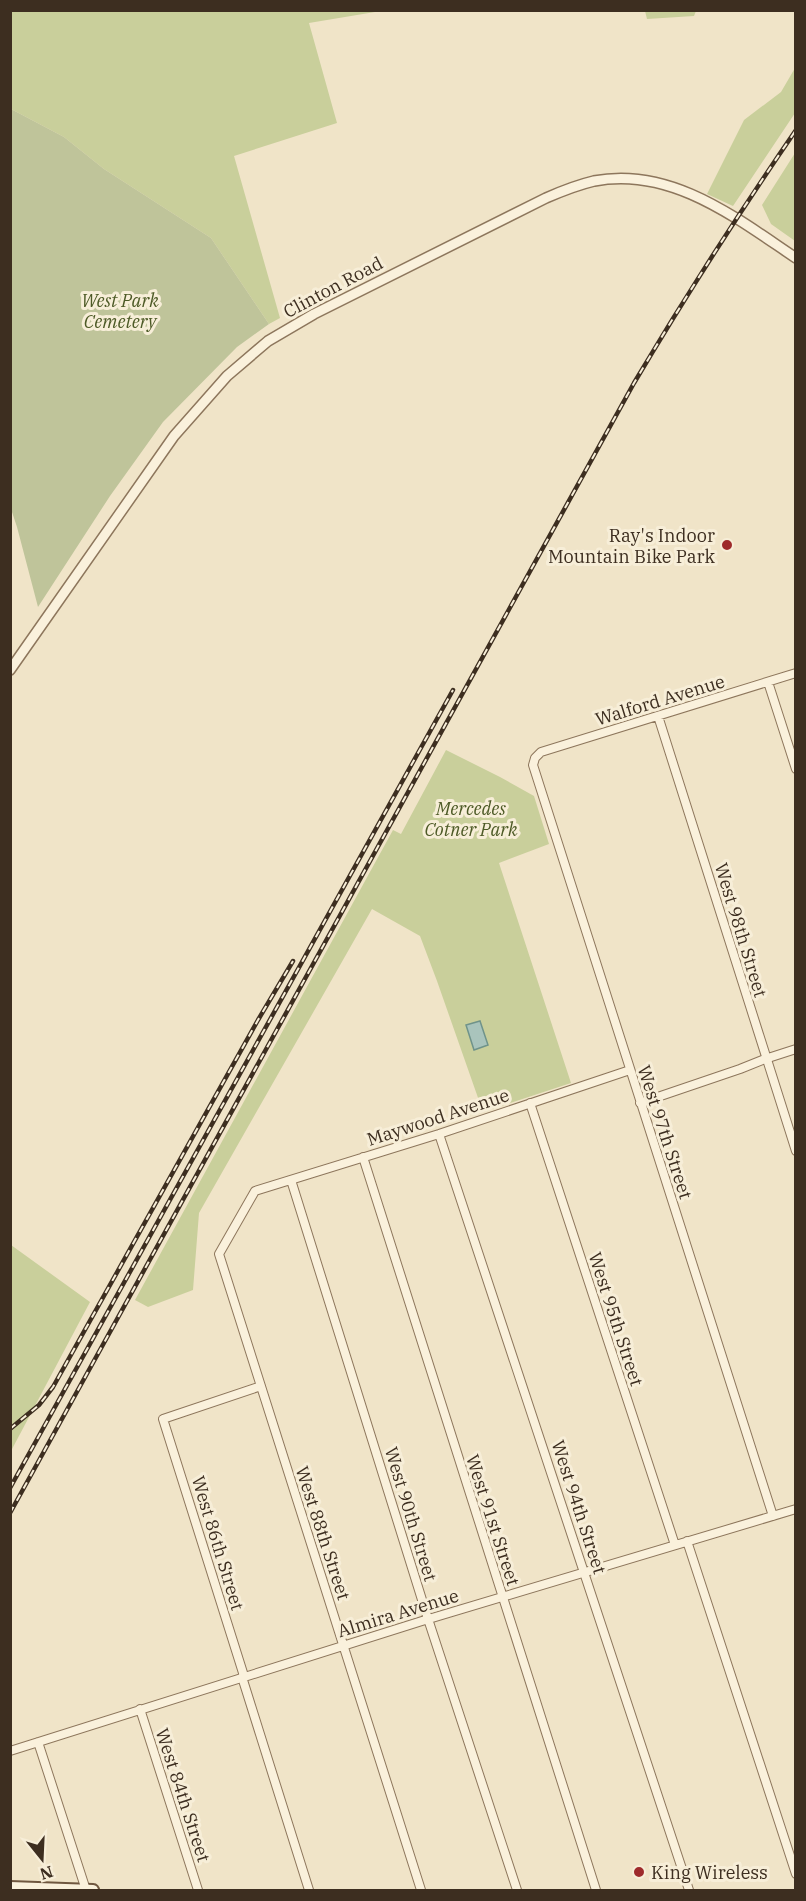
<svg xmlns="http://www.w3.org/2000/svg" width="806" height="1901" font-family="'IBM Plex Serif',serif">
<rect width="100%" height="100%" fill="#f0e4c8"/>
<path fill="#c9cf9b" d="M10,11H381L309,23L337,123L234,156L280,318L269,324L211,238L104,169L64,137L11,109Z
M645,11V10L696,11L694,16L647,19Z
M795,68V113L733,206L707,194L744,120L781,92Z
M795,153V241L771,224L762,205Z
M446,750L500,777L534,796L549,844L499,863L571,1083L483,1112L437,981L420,936L372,909L199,1213L193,1290L148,1307L135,1300L393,830L401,834Z
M11,1245L90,1302L11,1451Z"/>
<path fill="#bfc49a" d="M11,109L64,137L104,169L211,238L269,324L237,347L163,422L110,496L38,607L17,527L11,509Z"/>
<path fill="#a9c4bc" stroke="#6f938a" stroke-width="1.5" d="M480,1021L488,1045L474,1050L466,1025Z"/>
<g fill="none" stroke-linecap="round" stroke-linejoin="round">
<g stroke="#8d765c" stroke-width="10">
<path id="minor" d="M768,682L796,769
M658,716L796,1151
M530,1103L675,1545
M640,1103L740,1069L765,1059L796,1049
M439,1134L689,1890
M363,1157L596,1890
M291,1180L428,1619L517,1890
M773,1516L533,765L535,758L541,752L796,673
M687,1541L796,1874
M244,1676L163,1419L261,1386
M242,1677L309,1890
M140,1709L198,1890
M38,1742L86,1890
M10,1751L422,1621L796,1509
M421,1890L219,1254L255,1191L439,1134L630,1070"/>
</g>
<g stroke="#8d765c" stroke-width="12">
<path id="tertiary" d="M10,670L174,436L227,376L268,341L314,314L546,198C562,191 577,185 594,181C671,166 736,218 796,258"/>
</g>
<g stroke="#6f573f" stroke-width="14">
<path id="secondary" d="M10,1887L93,1890"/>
</g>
<use href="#minor" stroke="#faf1dc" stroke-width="8"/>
<use href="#tertiary" stroke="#faf1dc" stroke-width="9"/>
<use href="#secondary" stroke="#faf1dc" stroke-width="10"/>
<g stroke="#3d2e20" stroke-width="4.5">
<path id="rail" d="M10,1429L39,1405L53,1387L258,1020L293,961
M10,1488L453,690
M10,1513L634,383C685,297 739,213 796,130"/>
</g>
<use href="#rail" stroke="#f7eed8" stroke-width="2" stroke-dasharray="7" stroke-linecap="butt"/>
</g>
<g fill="#9e2a2b" stroke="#f7eed8" stroke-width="2">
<circle cx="727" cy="545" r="6"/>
<circle cx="639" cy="1872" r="6"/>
</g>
<g text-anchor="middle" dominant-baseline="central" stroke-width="6" stroke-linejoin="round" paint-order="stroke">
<g font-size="18" fill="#3d2e20" stroke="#f7eed8">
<text transform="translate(333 287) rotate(-28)">Clinton Road</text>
<text transform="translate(660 700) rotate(-17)">Walford Avenue</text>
<text transform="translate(741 930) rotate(73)">West 98th Street</text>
<text transform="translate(438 1117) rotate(-18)">Maywood Avenue</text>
<text transform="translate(665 1132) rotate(72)">West 97th Street</text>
<text transform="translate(616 1319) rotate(72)">West 95th Street</text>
<text transform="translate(579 1507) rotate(72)">West 94th Street</text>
<text transform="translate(411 1514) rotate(73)">West 90th Street</text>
<text transform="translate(493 1520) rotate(72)">West 91st Street</text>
<text transform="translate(323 1533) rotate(72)">West 88th Street</text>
<text transform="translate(218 1543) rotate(73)">West 86th Street</text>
<text transform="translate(398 1613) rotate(-17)">Almira Avenue</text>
<text transform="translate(183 1795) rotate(72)">West 84th Street</text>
</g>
<g font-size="18" font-style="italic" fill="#4d5a26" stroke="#f7eed8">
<text x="120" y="300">West Park<tspan x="120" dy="21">Cemetery</tspan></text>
<text x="471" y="808">Mercedes<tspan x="471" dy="21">Cotner Park</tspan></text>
</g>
<g font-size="18" fill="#3d2e20" stroke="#f7eed8" text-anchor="end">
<text x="715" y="535">Ray's Indoor<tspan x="715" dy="21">Mountain Bike Park</tspan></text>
<text x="651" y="1872" text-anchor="start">King Wireless</text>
</g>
</g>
<rect width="806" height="1901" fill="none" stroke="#3d2e20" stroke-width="24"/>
<g transform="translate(42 1859) rotate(162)" stroke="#f7eed8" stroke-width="4.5" paint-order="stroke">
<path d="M0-4.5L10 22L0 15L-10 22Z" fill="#3d2e20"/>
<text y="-9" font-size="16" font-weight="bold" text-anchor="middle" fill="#3d2e20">N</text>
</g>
</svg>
